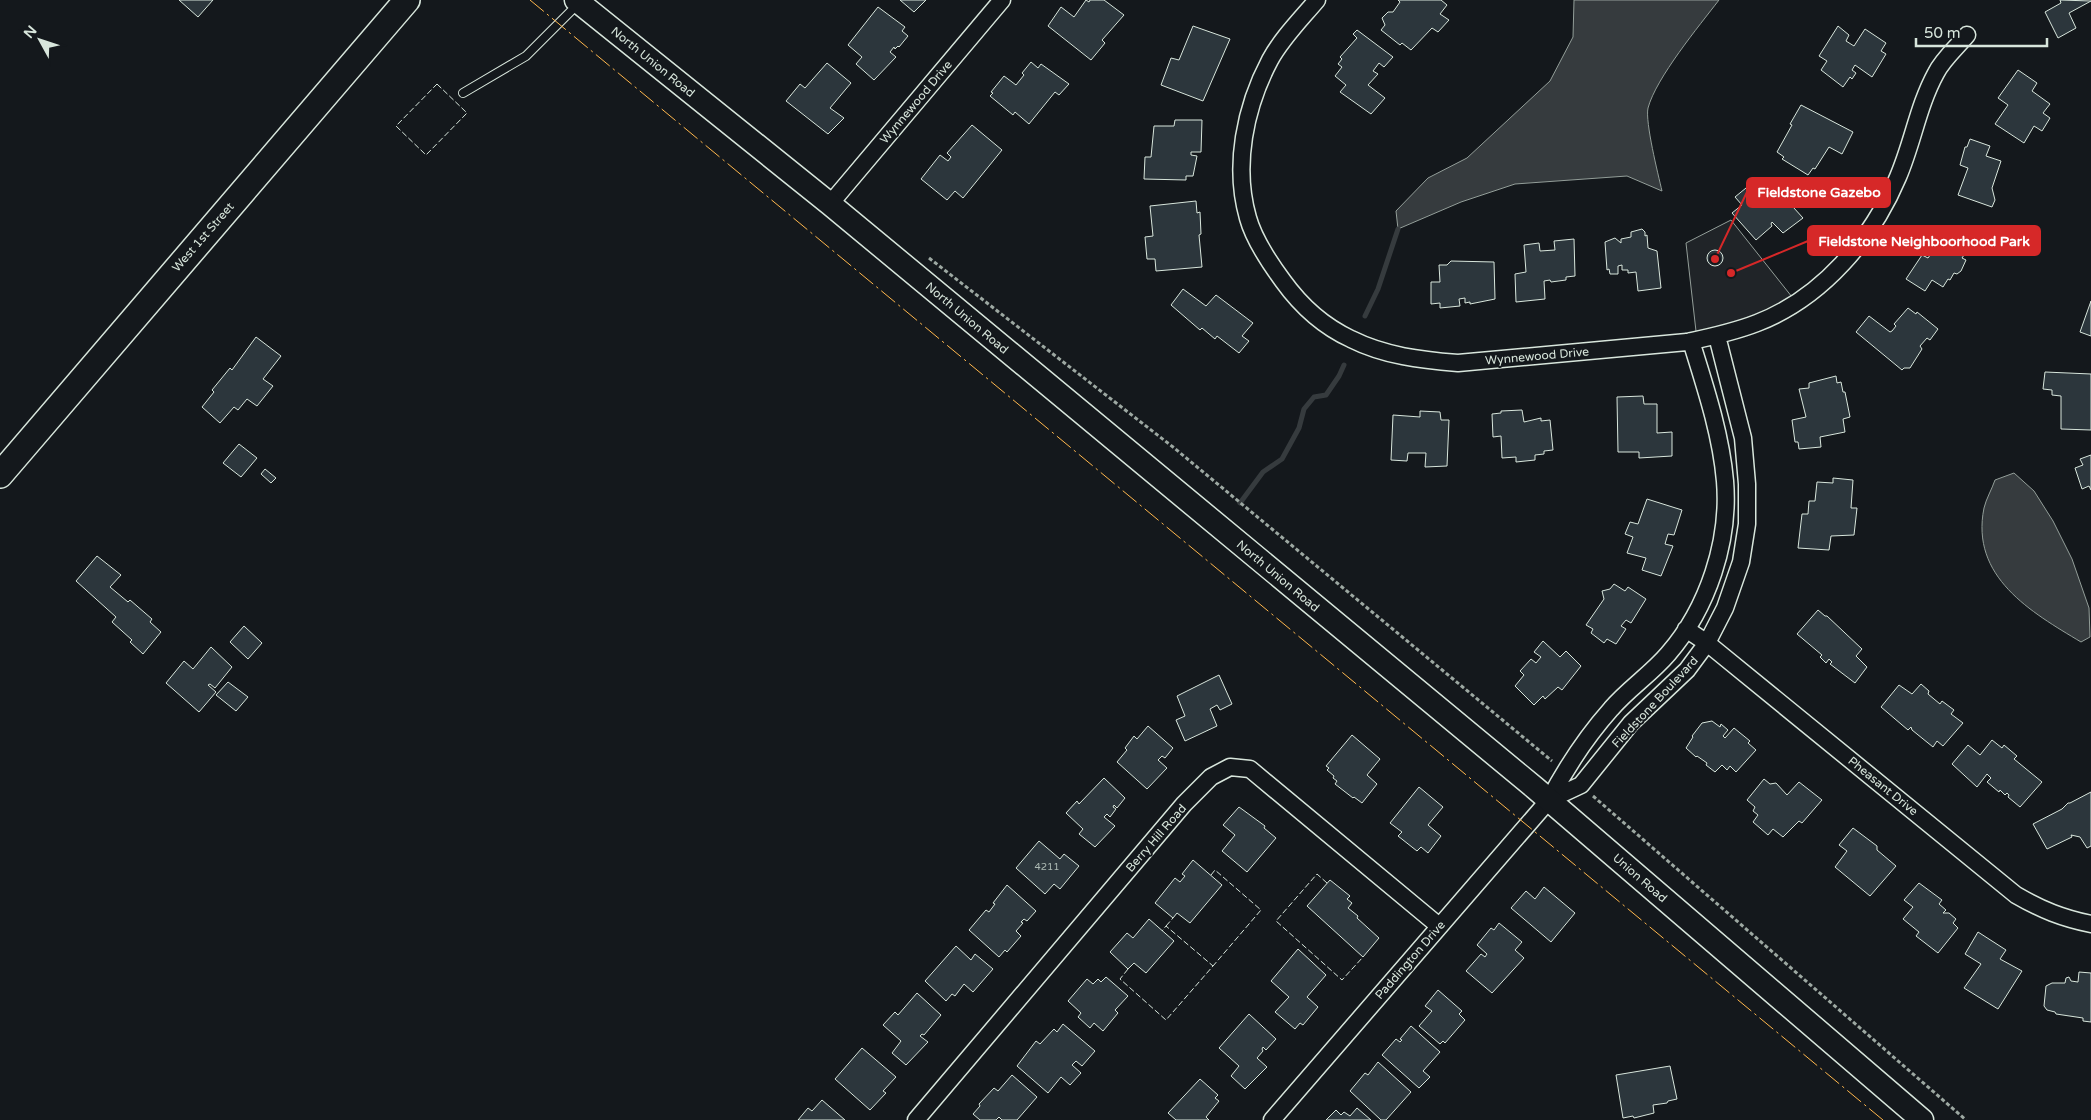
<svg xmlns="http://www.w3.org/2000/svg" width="2091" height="1120" font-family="'Varela Round',sans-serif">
<rect width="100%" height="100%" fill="#14181c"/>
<path fill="#202428" stroke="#939e99" d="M1731,220L1796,302L1697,340L1686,243Z"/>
<path fill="#363b3e" stroke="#939e99" d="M1574,0H1719C1699,26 1656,78 1648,108C1645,122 1658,174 1662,191L1627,176L1515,184L1461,202L1398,229L1396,211L1428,178L1467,158L1550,81L1573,37Z
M2014,473L2034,491L2053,521L2072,559L2089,608L2090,637L2081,642C2031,612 1970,577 1984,508C1986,499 1992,489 1995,480Z"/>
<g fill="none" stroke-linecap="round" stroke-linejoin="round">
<path stroke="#363b3e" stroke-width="5" d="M1365,316L1378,289L1398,229
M1240,503L1263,472L1282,459L1299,428L1304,409L1314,397L1326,395L1339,376L1344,365"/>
</g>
<path fill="#2c363c" stroke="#d8e6dc" d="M179,0H213L198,17Z
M900,0H926L914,12Z
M1086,0L1089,2L1090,0H1104L1124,15L1102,40L1105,43L1091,60L1048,26L1061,7L1074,17Z
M1398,0H1441L1447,5L1440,14L1449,20L1438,32L1432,28L1411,50L1402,43L1400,45L1381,30L1385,25L1382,18L1388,12H1393L1400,2Z
M2060,0L2091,1L2069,13L2076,28L2058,38L2045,12L2061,3Z
M878,7L905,27L902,31L908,36L899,47L898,46L895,49L894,47L890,52L896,57L874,80L856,64L862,57L848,45Z
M1193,26L1230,39L1203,101L1161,85L1171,58L1179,60Z
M1838,26L1849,35L1846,41L1854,46L1865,29L1886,43L1881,51L1886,54L1872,77L1855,65L1852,70L1856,73L1852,79L1850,77L1843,87L1821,70L1827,61L1819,56Z
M1357,30L1393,57L1384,67L1379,63L1373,71L1378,74L1368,85L1385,98L1371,114L1340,92L1346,85L1335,76L1342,67L1338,64L1342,59L1340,57L1357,38L1353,34Z
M1031,62L1038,68L1041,64L1069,84L1059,95L1055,92L1029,124L1015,112L1013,115L990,96L993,93L991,92L1004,76L1016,85L1024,75L1022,73Z
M827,63L851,83L830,108L844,118L828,134L786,101L800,84L805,88Z
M2018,70L2037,83L2032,91L2050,104L2043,113L2050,118L2042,131L2034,126L2024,143L1995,124L2008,105L1998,98Z
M1801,105L1853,132L1842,154L1829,147L1815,169L1813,168L1808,175L1782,159L1784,157L1777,152L1792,125L1790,124Z
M1175,120H1202L1201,152H1191V155L1197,156L1193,176H1186V180L1144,179L1145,157H1151L1154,126H1174Z
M972,125L1002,150L963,198L955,191L947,200L921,179L940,155L948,161L951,157L947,153Z
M1970,139L1990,146L1986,156L2001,161L1992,188L1995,200L1992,207L1958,195L1968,168L1960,165L1965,147H1967Z
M1773,177L1789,193L1784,197L1803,218L1783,233L1772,222L1771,224L1772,226L1756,240L1732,213L1742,205L1735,197L1746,188L1750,192L1756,186L1757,189L1767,180L1768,182Z
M1196,201L1197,213L1200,212L1201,234L1199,235L1202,267L1156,271L1155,259H1147L1145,237L1153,236L1150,206Z
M1642,229L1645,232V236L1647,235L1648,248L1657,251L1661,288L1638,291L1636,272L1628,273V270H1622V265L1618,266V274H1610L1609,269L1607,270L1605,242L1615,238L1621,243V239L1631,237V232Z
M1944,234L1968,249L1962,258L1966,260L1961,271L1957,274L1954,273L1950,280L1948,279L1943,287L1932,280L1925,291L1906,279L1922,255L1928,258L1933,251L1930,249L1934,243L1936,245Z
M1574,239L1575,276L1566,277V280L1551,282L1550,280L1544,281L1545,299L1516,302L1515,274L1526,272L1524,245L1539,243L1540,251L1555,250L1554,241Z
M1707 258a8 8 0 1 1 16 0a8 8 0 1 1-16 0Z
M1451,261L1494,262L1495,299L1470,304V302L1465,303V298L1459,299L1460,306L1440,308V303L1431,304V282H1440L1439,265H1447Z
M1183,289L1206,306L1216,295L1253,323L1242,336L1249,341L1239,353L1217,336L1215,339L1202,328L1200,330L1171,305Z
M2091,301V336L2080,332Z
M1908,308L1916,314L1917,312L1938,329L1930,340L1927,338L1920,346L1922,349L1910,368H1904L1902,370L1856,332L1869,316L1890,332L1892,331L1896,326L1894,324Z
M256,337L281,356L263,379L273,386L257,406L247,399L238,410L234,407L220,423L202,407L214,392L212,390L230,368L232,370Z
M2045,372L2091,374V430L2061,429V396L2052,395V390L2043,389Z
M1836,376L1837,383L1841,382L1843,392H1845L1850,417L1843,419L1845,432L1820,437L1821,447L1799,449L1798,442H1795L1792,420L1806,417L1799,389L1809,388V383Z
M1643,396L1644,404H1657V433L1672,432V456L1639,458V452H1618L1617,397Z
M1522,410L1524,422L1541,418V421L1550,420L1553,450L1544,451V454L1535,455V460L1516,462V457L1502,458L1501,436L1493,437L1492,414L1501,413V411Z
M1420,411L1440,412L1441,420H1449L1447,466L1425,467L1426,453H1408L1407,461L1391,460L1393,415L1420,417Z
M239,444L257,458L241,477L223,463Z
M2091,455V490L2089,486L2082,489L2075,468L2083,465L2080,459Z
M265,469L276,478L271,483L261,474Z
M1833,478L1853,480L1851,508H1857L1854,535L1831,536L1829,550L1798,548L1802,514H1808L1809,501H1815L1817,482L1833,483Z
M1647,499L1682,510L1674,535L1668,534L1665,544L1673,546L1661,576L1642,570L1646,558L1627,553L1633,537L1625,534L1630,522L1638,524Z
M97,556L121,575L110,587L128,602L130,600L152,619L150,622L161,632L143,654L130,642L132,640L112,622L116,617L76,581Z
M1614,584L1625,591L1628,587L1646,599L1631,623L1626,620L1621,626L1626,629L1616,644L1607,639L1604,643L1591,633L1593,629L1586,625L1604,599L1602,591L1610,589Z
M1818,610L1825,616H1827L1862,649L1856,656L1867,667L1855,683L1830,664L1832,662L1829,659L1826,663L1820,657L1822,655L1797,634Z
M244,626L262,643L248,659L230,642Z
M1543,641L1560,657L1566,651L1581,666L1562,690L1558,687L1545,699L1543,696L1534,705L1515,686L1524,675L1520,671L1531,659L1536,663L1541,657L1534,652Z
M211,647L232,667L215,688L210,684L208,685L216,692L199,712L166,683L184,661L193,669Z
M1219,675L1232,704L1220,710L1217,705L1210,709L1217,726L1185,741L1176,720L1185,716L1177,696Z
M228,682L248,697L236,711L216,695Z
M1921,684L1929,691L1928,694L1940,704L1942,701L1954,710L1951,714L1963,723L1943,746L1937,741L1933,747L1912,730L1911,727L1908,730L1881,707L1899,685L1912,694Z
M1712,721L1720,727L1721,724L1728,730L1723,736L1725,738L1734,728L1750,741L1748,743L1756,750L1736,772L1730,766L1727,770L1722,765L1715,772L1706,765L1707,763L1697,756L1696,757L1686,748L1693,737L1692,736L1702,723Z
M1148,726L1173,748L1165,758L1162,756L1158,760L1167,768L1147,789L1117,762L1127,750L1125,748L1134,736L1137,739Z
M1352,735L1380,759L1367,775L1377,784L1362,803L1354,797L1353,798L1335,784L1337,781L1333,778L1334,776L1327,770L1329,768L1326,766Z
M1992,740L2002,748L2004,745L2017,756L2014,759L2042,782L2020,807L2008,797L2009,795L2007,793L2005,795L2000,790L1999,792L1987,782L1991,778L1987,774L1977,787L1952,764L1968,745L1980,755Z
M1104,778L1125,798L1117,808L1114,805L1113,807L1116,809L1110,817L1107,814L1104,817L1115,826L1095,847L1079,834L1083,829L1066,813L1077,801L1079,804Z
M1764,779L1770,784L1776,783L1787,795L1799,782L1822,800L1802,823L1799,821L1783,837L1773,829L1768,835L1753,822L1758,815L1753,811L1755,807L1747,800Z
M1419,787L1443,807L1428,825L1441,836L1428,853L1421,847L1417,851L1398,836L1402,832L1390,823Z
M2091,792V846L2087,848L2080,837L2071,835L2072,837L2047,849L2033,824L2062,809L2068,803H2070Z
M1239,807L1265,826L1264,828L1276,838L1247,872L1222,851L1235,835L1223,825Z
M1853,828L1877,846V850L1896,866L1870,896L1835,867L1847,851L1839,845Z
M1039,841L1060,859L1064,854L1079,866L1060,889L1054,884L1045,894L1016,868Z
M1193,860L1222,885L1190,923L1177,913L1173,918L1155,903L1175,878L1180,882L1185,876L1182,874Z
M1330,880L1350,896L1347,899L1352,903L1348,908L1358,916L1357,918L1379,938L1363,957L1307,906Z
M1919,883L1942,900L1939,904L1946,910L1943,913H1949L1956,919L1953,923L1958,928L1938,953L1916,936L1919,932L1903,919L1913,907L1904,900Z
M1007,885L1036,911L1027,921L1024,919L1021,922L1023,923L1016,931L1021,936L1007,952L1005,950L999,957L969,930L986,910L989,912L995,904L993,903Z
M1544,887L1575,913L1551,942L1511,908L1526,891L1535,899Z
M1149,919L1174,941L1146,973L1134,963L1128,969L1110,952L1127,933L1133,938Z
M1499,923L1522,942L1515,950L1524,958L1492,993L1466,971L1481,954L1485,957L1487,954L1477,945L1491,928L1494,930Z
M1978,932L2006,950L2000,959L2022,971L1998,1009L1964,988L1981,964L1965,954Z
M956,946L971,960L975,954L993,969L973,992L964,984L955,996L952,994L946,1001L925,981Z
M1298,949L1326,975L1307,997L1318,1007L1303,1025L1300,1023L1295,1029L1275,1012L1289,997L1271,981Z
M2079,972L2091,973V1022L2083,1021V1018L2056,1014L2055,1012L2047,1010L2044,1006L2046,986L2052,983H2065L2066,978L2069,977L2071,981L2078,982Z
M1106,977L1128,996L1115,1010L1118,1013L1103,1031L1094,1023L1090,1028L1078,1017L1081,1013L1068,1001L1087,979L1093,984L1098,979L1101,982Z
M1438,990L1462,1011L1459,1014L1465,1020L1445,1043L1443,1041L1440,1044L1419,1026L1432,1011L1425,1006Z
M917,993L941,1015L924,1035L922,1034L920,1036L928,1042L906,1065L892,1053L901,1041L883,1025L895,1012L898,1015Z
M1249,1014L1276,1039L1266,1050L1263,1047L1262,1049L1263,1051L1257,1058L1267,1067L1245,1089L1231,1076L1239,1066L1219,1048Z
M1063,1024L1095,1051L1082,1066L1076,1061L1072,1065L1081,1073L1070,1085L1061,1077L1048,1093L1017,1066L1036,1041L1040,1044L1054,1029L1057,1032Z
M1411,1026L1440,1052L1423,1071L1430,1077L1419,1088L1382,1055L1396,1039L1400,1042L1402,1040L1400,1039Z
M862,1048L896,1077L883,1091L886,1093L870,1110L835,1079Z
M1378,1062L1411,1092L1386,1120H1381L1350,1091L1365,1073L1368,1075Z
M1670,1066L1677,1099L1668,1101L1667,1103L1653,1105L1654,1113L1634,1118L1633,1116L1623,1118L1616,1075Z
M1012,1075L1037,1097L1017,1120H1002L999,1117L996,1120H980L973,1114L980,1106L979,1104L994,1088L998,1091Z
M1200,1079L1218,1095L1215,1098L1219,1101L1206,1117L1209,1120H1176L1168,1113Z
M822,1100L845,1120H798L808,1108L812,1111Z
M1357,1108L1371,1120H1326L1336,1110L1341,1115L1344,1112L1350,1116Z"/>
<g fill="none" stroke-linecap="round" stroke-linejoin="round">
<g stroke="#d8e6dc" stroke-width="10">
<path id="service" d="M463,93L526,56L578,4"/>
</g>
<g stroke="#d8e6dc" stroke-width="19">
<path id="minor" d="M1317,0C1301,19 1282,38 1270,60C1245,107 1233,166 1248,218C1254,240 1269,262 1283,281C1301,306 1323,326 1351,339C1385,356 1421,360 1458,363L1687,342C1711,337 1734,332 1757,323C1822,298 1872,239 1898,177C1913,142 1918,106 1936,73C1943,59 1957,47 1967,35
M830,204L1002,0
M1686,629L1707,643L2016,895C2042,910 2062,918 2091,924
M1549,800L1581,785L1631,723L1687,670L1707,643L1725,608L1741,562L1747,524V484L1743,438L1717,336
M916,1120L1184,804L1211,777L1230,767L1250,769L1439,926
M1272,1120L1549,800C1566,768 1587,736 1611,709C1628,689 1651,674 1668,654C1708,608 1730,541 1725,481C1721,434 1705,386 1691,341"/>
</g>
<g stroke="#d8e6dc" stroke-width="25">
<path id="secondary" d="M576,0L830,204L1535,788L1922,1120"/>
</g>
<g stroke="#d8e6dc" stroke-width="28">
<path id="primary" d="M0,475L407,0"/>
</g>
<path stroke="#9da8a2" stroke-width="3" stroke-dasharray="4 2.5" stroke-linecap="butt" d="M929,258L1173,447L1552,761
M1593,796L1966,1120"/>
<use href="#service" stroke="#14181c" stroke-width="8"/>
<use href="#minor" stroke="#14181c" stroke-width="16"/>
<use href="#secondary" stroke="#14181c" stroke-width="22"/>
<use href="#primary" stroke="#14181c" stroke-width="25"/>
<path stroke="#d8e6dc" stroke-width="1" stroke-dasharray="6 2.5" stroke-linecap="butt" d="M437,84L467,113L426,155L396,126Z
M1211,875L1215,870L1261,910L1213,966
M1327,883L1317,874L1276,921L1342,980L1363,957
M1166,926L1173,918
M1128,969L1120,979L1166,1020L1213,966L1166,926L1162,931"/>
<path stroke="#ffb74d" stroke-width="1" stroke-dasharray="18 4 2.5 4" stroke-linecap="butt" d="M530,0L1883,1120"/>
</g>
<g text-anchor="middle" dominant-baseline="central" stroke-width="4" stroke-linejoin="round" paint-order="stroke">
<g font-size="10" fill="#adbab4">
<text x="1047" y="867">4211</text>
</g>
<g font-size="12" fill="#d8e6dc" stroke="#14181c">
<text transform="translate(653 62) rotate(39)">North Union Road</text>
<text transform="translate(916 102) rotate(-50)">Wynnewood Drive</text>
<text transform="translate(203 237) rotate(-49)">West 1st Street</text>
<text transform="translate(967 318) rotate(40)">North Union Road</text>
<text transform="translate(1537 356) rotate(-5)">Wynnewood Drive</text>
<text transform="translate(1278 576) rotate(40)">North Union Road</text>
<text transform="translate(1655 702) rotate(-47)">Fieldstone Boulevard</text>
<text transform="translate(1883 786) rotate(39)">Pheasant Drive</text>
<text transform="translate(1156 838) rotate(-49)">Berry Hill Road</text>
<text transform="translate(1640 878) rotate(41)">Union Road</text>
<text transform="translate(1410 960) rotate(-49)">Paddington Drive</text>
</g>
</g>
<path fill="none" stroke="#d62828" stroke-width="2" d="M1715 259L1747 192M1731 273L1808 241"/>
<g fill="#d62828" stroke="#14181c" stroke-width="2">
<circle cx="1715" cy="259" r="5"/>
<circle cx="1731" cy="273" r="5"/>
</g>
<g fill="#d62828" stroke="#d62828" stroke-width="2">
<rect x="1747" y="178" width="143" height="29" rx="5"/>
<rect x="1808" y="226" width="232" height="29" rx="5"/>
</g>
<g font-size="14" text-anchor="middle" font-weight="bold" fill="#fff">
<text x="1819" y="197">Fieldstone Gazebo</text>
<text x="1924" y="246">Fieldstone Neighboorhood Park</text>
</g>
<g transform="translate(40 40) rotate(310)" stroke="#14181c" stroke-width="4" paint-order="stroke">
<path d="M0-4L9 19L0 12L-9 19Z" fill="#d8e6dc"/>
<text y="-8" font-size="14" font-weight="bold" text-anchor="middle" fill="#d8e6dc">N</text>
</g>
<path d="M1916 38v8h131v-8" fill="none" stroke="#d8e6dc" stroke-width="2.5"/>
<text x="1924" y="38" font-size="15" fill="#d8e6dc" stroke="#14181c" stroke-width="4" paint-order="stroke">50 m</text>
</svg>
